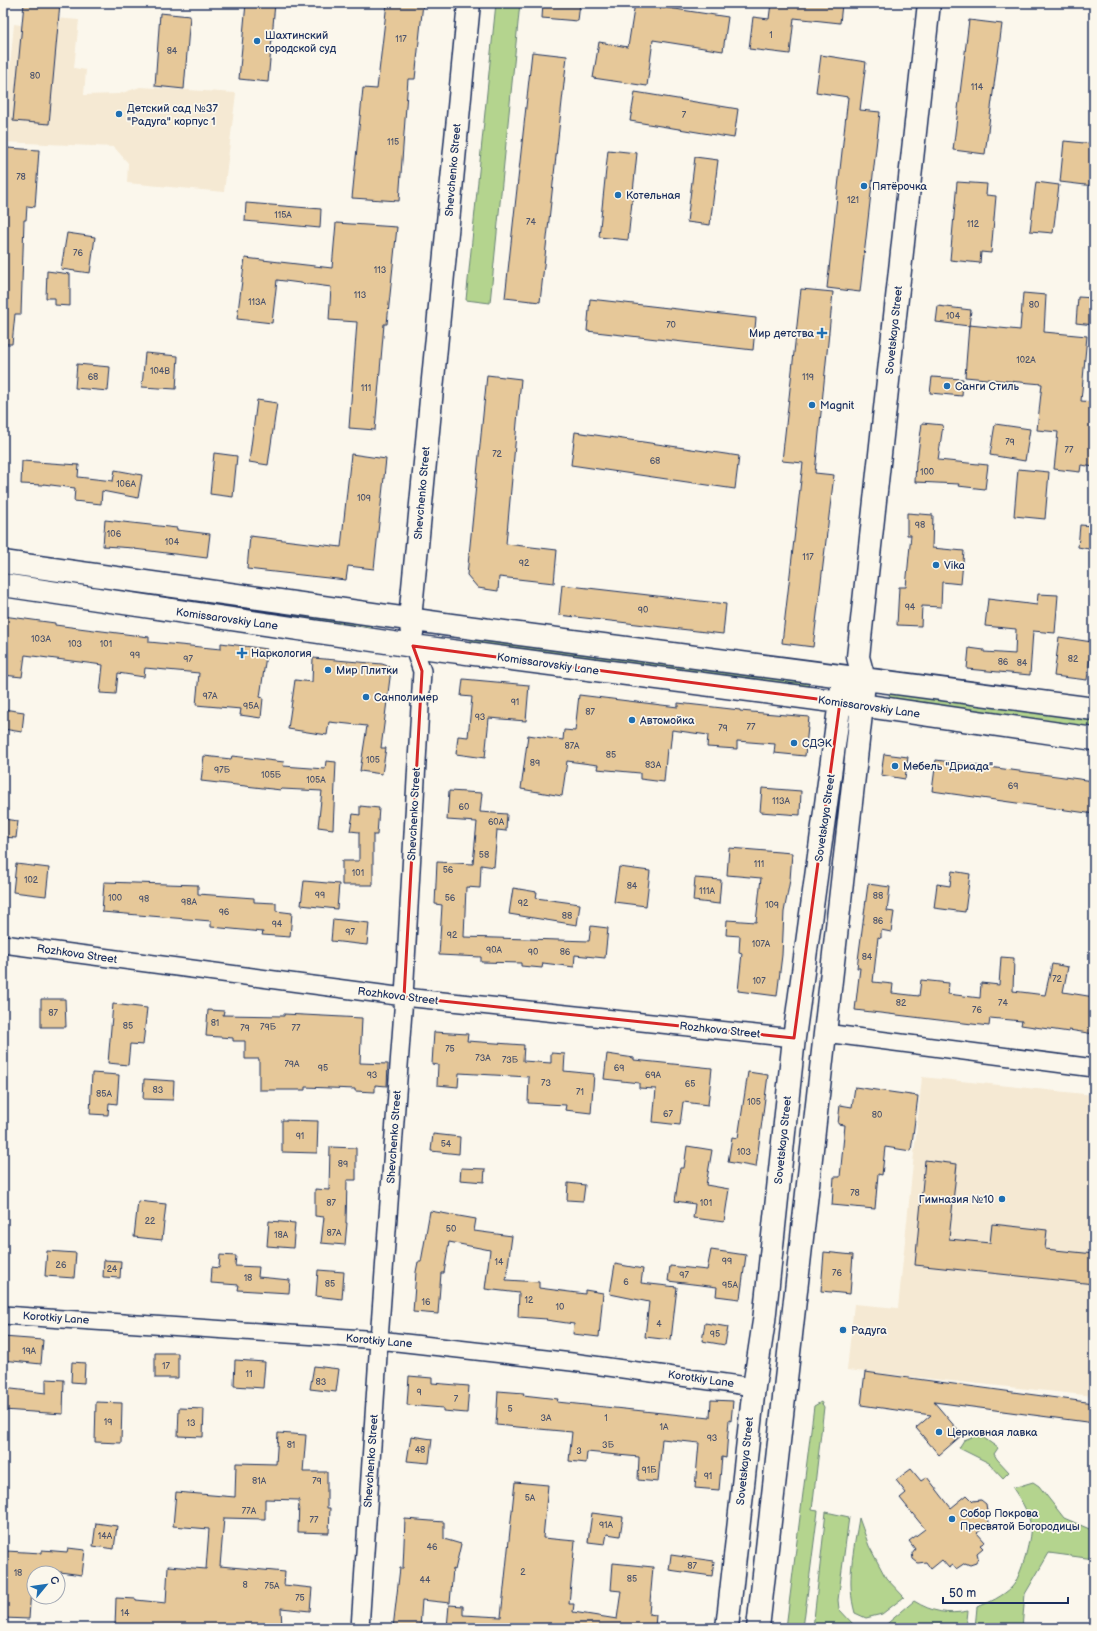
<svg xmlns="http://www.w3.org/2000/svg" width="1097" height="1631" font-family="'Balsamiq Sans',sans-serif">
<rect width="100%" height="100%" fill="#fbf7ec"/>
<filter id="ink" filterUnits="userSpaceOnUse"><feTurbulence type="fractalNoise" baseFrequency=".025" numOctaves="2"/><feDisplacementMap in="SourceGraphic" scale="8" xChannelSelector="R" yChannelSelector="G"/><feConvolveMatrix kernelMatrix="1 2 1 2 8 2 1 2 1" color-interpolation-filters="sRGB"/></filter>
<g filter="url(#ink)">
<path fill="#f5e9d3" d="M55,18L79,20L74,68L86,70L84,95L119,94L140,87L236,93L224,192L127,183L128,163L114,147L3,142L14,24L54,30Z
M922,1077L1094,1095V1396L847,1370L854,1304L898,1308Z"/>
<path fill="#b4d48e" stroke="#688276" d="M496,3H520L490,303L466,300Z
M3,570L373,623L372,630L3,577Z
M470,635L809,680L808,689L469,644Z
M890,690L1094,719V728L889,699Z
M821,1402L824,1407L812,1510L818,1511L803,1628H786L814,1406Z
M975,1436L984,1438L998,1448L994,1454L997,1459L1009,1472L1003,1478L989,1463L959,1448L964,1440Z
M1033,1482L1039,1486L1064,1518L1094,1531V1559L1049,1553L1025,1594L1022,1628H975L977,1607C989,1603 1003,1596 1012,1587C1021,1577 1033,1535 1030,1522C1027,1509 1020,1499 1013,1488Z
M826,1512L849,1517L838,1600L839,1609L853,1624L851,1628H813Z
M859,1518L869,1546L886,1578L904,1597L882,1614L866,1618L855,1613C846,1582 854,1549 859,1518Z
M914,1601C932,1612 948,1615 968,1611L966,1628H882Z"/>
<path fill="#e6c899" stroke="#1b2f5e" d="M24,3H60L49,124L13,121Z
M246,3H275L268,82L239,79Z
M387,3H423L415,79H408L399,201L352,198L363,88L377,89Z
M543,3H580L578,21L542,18Z
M635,3L728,17L723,51L653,40L647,86L593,78L599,42L628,47Z
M771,3L842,4L840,23L794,18L790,54L749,49L753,17L769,19Z
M160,13L190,16L184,89L155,86Z
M969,20L1002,24L985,154L953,150Z
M532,52L567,56L540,302L505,298Z
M821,55L866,62L860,110L880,112L860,292L827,288L848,97L816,92Z
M635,92L738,109L734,138L630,121Z
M1064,141L1094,144V186L1060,182Z
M7,148L39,150L35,207L27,206L26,220H24L21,314H15L12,344H3V204Z
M608,150L637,153L628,240L599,237Z
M695,157L718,160L710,225L687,222Z
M957,182L987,184L986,195L996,196L991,253L981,252L980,263L950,260Z
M1036,182L1059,185L1053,233L1030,231Z
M246,203L321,209L320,228L245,221Z
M336,223L397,227L387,324H384L375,430L349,428L357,322L329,320L331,287L277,280L272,323L237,319L245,258L332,268Z
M67,233L95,237L90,273L61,269Z
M47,271L70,274V306L55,305V298H46Z
M801,289L833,292L815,473L834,475L813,647L782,643L803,463L782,461Z
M1023,293L1046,295L1044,332L1087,336L1081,401L1094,402V467L1081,465L1080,472L1054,469L1058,432L1037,430L1042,384L965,377L969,325L1020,330Z
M1078,297L1094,298V325L1076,323Z
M590,299L756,318L753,350L587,331Z
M938,306L971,310L969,326L936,322Z
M145,353L178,356L176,389L142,387Z
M77,364L110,367L108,391L75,388Z
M487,375L521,379L506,544L557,550L554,583L499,577L498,591L478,588L467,575Z
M932,377L963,379L962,396L930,393Z
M257,400L277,403L268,465L249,462Z
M922,423L943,425L938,460L988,465L985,489L958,486L959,484L915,482L916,461H917Z
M995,424L1030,429L1025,461L990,455Z
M575,432L739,456L735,489L571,465Z
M214,453L237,456L233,497L210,494Z
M351,454L386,459L374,569L348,566L346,580L247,569L250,536L341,547Z
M22,461L79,465L78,477L113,481L115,470L142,475L138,498L102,491L101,504L74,501L75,488L43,484V485L21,484Z
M1018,469L1049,472L1045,519L1014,516Z
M907,513L933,515L932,548L964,551L961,584L942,582L941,607L922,606L921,626L897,625L899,587H906L911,535H907Z
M105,520L177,528V530L210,534L207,558L134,549V548L103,546Z
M1080,525L1094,526V550L1078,547Z
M562,585L726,604L723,634L559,615Z
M1038,594L1058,595L1055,633L1033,631L1030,675L967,669L969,648L984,650V652L1015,654L1016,629L985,626L988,599L1037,605Z
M3,616L55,623V625L149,637V642L221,649V643L267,649L260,697L263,698L261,718L240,715L241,709L196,705L199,673L145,668L144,677L118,673L116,694L100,693L103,665L25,655L22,677L3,675Z
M1059,637L1092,642L1087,680L1054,676Z
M313,658L382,664L388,666L391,670L381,748H386L382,774L360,771L367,726L329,722L327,735L288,729L295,680L312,682Z
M463,679L529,685L526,721L489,718L485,758L456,754L458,736L468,737L472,697L461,696Z
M579,695L678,707V703L740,710V711L809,717L805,756L774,753L775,744L737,741V749L707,747L708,735L672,730L670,749L667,748L664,782L640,779V773L597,769L598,765L567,761L562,796L521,789L528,735L563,740L564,730L575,731Z
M3,709L24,712L22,732L3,729Z
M884,754L908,757L905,779L881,775Z
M204,756L231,759L232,756L284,762L283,766L325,769L326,761L336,762L333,829L318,827L322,791L282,789L281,790L201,781Z
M936,760L1094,781V814L932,791Z
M762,788L801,791L800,815L760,812Z
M449,791L482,793L480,812L507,814L506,831L497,830L494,867L481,865L480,888L466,887L464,937L589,941L591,926L608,928L605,958L575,955L574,967L543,963L542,968L521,966V963L481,962V957L439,955L442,905L435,904L437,862L473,864L477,822L447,820Z
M360,806L379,808L377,835H373V885H342V861H359V832L350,831L353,814L360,815Z
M3,819L18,821L16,838L3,837Z
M729,848L792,853L790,880L784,912L782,955L777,996L738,991L742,953L739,952L740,936L726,935L727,920L756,922L761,878L727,875Z
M16,864L49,868L46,896L13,892Z
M619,867L650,871L646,906L614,902Z
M952,871L970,874L965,912L934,908L937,884L950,886Z
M695,878L721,880L719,904L693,901Z
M304,881L339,884L337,909L301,905Z
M104,882L198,885V894L254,898V902L276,903V911L292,913L290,937L262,935L263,932L211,927V921L102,912Z
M868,884L890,887L887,911L894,912L891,932L881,930V938L878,937L873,982L893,984L892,993L919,996L921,980L949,983L948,994L980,998L981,983L999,985L1001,957L1014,958L1013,991L1045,995L1052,964L1068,967L1063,992L1094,997V1034L1069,1030V1032L1021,1025L1022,1021L990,1018L989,1026L855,1010L860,968H857Z
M513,888L537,892L536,898L580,904L577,925L509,914Z
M333,919L369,923L367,945L331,941Z
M41,999H65L66,1027H41Z
M113,1004L147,1008L143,1045L130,1044L128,1065L108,1063Z
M208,1010L224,1011L223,1015L284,1016V1014L362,1018L360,1063L388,1064L387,1086L375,1085V1092L355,1091V1089L305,1087V1090H259V1059H245V1041H233V1038L206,1036Z
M434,1032L468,1034L467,1041L524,1045L523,1061L551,1063V1053L565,1054L564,1071L594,1074L591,1113L565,1110L566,1105L528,1103L529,1077L459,1073L458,1087L437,1085L438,1065L432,1064Z
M607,1054L634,1058V1060L712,1068L708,1105L683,1102L680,1125L653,1122L656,1089L639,1088V1083L604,1079Z
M748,1072L768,1075L756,1167L728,1162L732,1137L738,1138Z
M92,1073L119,1075L117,1104L109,1103L108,1115L90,1114Z
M144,1079L174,1081L173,1100L143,1099Z
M855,1087L918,1096L911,1151L885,1147L882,1175L878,1174L875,1209L832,1205L834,1177H840L845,1125L838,1124L840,1105L852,1107Z
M282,1120L318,1121L317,1153L282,1152Z
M433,1134L460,1137L459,1154L431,1151Z
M687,1146L712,1150L706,1185L729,1189L724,1222L693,1218L695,1204L675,1201L680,1168H684Z
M330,1147L356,1148V1180H347L346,1223H347L345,1245L321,1243L324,1217L315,1216V1189L329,1190Z
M925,1160L957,1164L949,1239L990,1243L992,1224L1047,1230L1045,1249L1094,1254V1284L915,1265Z
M461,1168L485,1169L484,1182L460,1180Z
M568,1183L585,1185L583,1201L567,1200Z
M138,1201L166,1204L162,1240L134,1237Z
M430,1211L476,1219L474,1231L512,1236L506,1280L539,1282V1288L585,1294V1290L603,1293L599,1337L573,1334L574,1324L546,1320L547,1319L518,1317L519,1293L485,1289L490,1250L449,1242L444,1273H441L438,1314L413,1312L416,1272L418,1262H421Z
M269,1221L295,1223L293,1248L267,1246Z
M711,1250L746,1255L740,1299L716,1296L717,1287L668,1281L670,1266L707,1270Z
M47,1251L76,1253L74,1278L45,1276Z
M824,1252L853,1255L850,1294L821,1291Z
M220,1255L236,1256L235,1266L259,1267L258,1277L290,1280L289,1293L238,1290L239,1285L211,1283L212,1267L219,1268Z
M104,1260L121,1261L120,1278L103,1277Z
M615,1264L643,1269L641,1283L677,1287L671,1340L645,1337L649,1302L610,1294Z
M318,1270L344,1272L342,1299L316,1296Z
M705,1323L728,1327L725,1345L702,1341Z
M3,1337L43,1340L41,1364L3,1360Z
M155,1353H178V1378H155Z
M235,1360L265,1362L263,1388L234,1386Z
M72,1362L85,1363L84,1383L71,1382Z
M314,1366L339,1369L336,1392L310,1389Z
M865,1372L1094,1403V1423L934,1402L962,1435L939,1455L916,1428L931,1415L861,1405Z
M409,1376L432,1378V1383L469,1386L467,1413L443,1411V1408L407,1405Z
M46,1379L64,1380L63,1414L3,1410V1388L46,1393Z
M498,1391L524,1393L523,1395L558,1399L557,1402L710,1418L711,1400L733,1401L731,1421L729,1420L726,1458L722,1457L719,1490L695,1488L699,1443L662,1439L658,1482L638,1480L639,1457L587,1452L586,1463L569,1461L572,1432L496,1425Z
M96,1402L122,1403L121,1443L95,1442Z
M179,1408L204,1409L203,1437L178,1436Z
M278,1433L306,1435L303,1472H327V1508H330L329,1533L298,1532L299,1500L265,1499V1519L224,1518L220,1566L285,1572L284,1585L312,1588L310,1611L281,1608L282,1628L115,1627L116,1598L136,1599V1600L166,1603L168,1566L206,1569L209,1529L173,1526L176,1492L235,1497L236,1463L276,1464Z
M411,1436L432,1439L429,1463L407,1461Z
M911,1469L921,1481L927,1477L951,1508L967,1495L973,1501L981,1500L986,1504L987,1511L983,1515L990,1523L977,1533L985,1542L980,1545L983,1548L977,1553L978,1557L976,1563L970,1565L965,1563L956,1569L953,1565L949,1568L942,1560L931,1569L926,1562L918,1563L913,1559L912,1553L915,1549L909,1541L925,1529L900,1498L906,1493L896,1480Z
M515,1482L548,1485L543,1538L575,1541L569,1604H574L573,1612L617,1619L621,1591L611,1590L613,1563L653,1567L649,1614L656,1615L655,1628H447L449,1605L463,1606V1615L501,1617Z
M592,1513L623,1517L620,1536L607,1534L605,1544L588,1542Z
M405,1519L444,1522V1539L461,1544L455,1570L453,1569L450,1603L422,1600L420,1628H393L400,1568H403Z
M96,1523L117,1526L114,1549L93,1546Z
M68,1548L85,1550L82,1575L60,1572L59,1573H32L29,1619L3,1618V1577L6,1551L42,1553V1550L67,1552Z
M671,1555L714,1561L712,1576L669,1570Z"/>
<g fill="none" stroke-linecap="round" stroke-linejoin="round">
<g stroke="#1b2f5e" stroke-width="20">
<path id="minor" d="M3,944L404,997L794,1038
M825,1033L1094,1068
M3,1315L379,1340L572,1362L754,1387
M360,1628L379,1340L404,997L422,671L413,646"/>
</g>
<g stroke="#1b2f5e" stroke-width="25">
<path id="major" d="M3,562L451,625L1094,709
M3,585L413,646L840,702L1094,739
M412,633L410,619L469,3
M727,1628L754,1387L764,1321L794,1038L842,687
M758,1628L862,705L864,679L858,657L929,3"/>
</g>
<use href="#minor" stroke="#fbf7ec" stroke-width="17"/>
<use href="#major" stroke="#fbf7ec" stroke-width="22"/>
</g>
</g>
<path fill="none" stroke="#d62828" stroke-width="3" stroke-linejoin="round" d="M413,646L840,702L794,1038L404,997L422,671Z"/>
<g fill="#1f6fb2" stroke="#fbf7ec" stroke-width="1.5">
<circle cx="257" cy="41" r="4"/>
<circle cx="119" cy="114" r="4"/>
<circle cx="864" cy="186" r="4"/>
<circle cx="618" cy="195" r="4"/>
<path d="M820 327h4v4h4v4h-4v4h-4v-4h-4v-4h4z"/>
<circle cx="947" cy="386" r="4"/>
<circle cx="812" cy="405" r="4"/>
<circle cx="936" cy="565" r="4"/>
<path d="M240 647h4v4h4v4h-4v4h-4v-4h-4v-4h4z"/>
<circle cx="328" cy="670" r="4"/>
<circle cx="366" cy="697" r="4"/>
<circle cx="632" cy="720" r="4"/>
<circle cx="794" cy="743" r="4"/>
<circle cx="895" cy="766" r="4"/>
<circle cx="1002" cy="1199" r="4"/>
<circle cx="843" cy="1330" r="4"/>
<circle cx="939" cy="1432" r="4"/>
<circle cx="952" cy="1519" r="4"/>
</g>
<g text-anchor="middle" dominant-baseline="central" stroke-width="3.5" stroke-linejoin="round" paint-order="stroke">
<g font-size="9" fill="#4e556d">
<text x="771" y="35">1</text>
<text x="401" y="39">117</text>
<text x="172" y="51">84</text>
<text x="35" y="76">80</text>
<text x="977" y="87">114</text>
<text x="684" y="115">7</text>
<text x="393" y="142">115</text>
<text x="21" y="177">78</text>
<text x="853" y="200">121</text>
<text x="283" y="215">115А</text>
<text x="531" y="222">74</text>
<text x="973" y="224">112</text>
<text x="78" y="253">76</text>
<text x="380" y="270">113</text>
<text x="360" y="295">113</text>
<text x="257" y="302">113А</text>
<text x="1034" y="305">80</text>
<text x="953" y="316">104</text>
<text x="671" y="325">70</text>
<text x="1026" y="360">102А</text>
<text x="160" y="371">104В</text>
<text x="93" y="377">68</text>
<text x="808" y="377">119</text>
<text x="366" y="388">111</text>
<text x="1010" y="442">79</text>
<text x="1069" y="450">77</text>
<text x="497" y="454">72</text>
<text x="655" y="461">68</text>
<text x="927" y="472">100</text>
<text x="126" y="484">106А</text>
<text x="364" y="498">109</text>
<text x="920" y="525">98</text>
<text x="114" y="534">106</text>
<text x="172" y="542">104</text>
<text x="808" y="557">117</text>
<text x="524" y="563">92</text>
<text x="910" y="607">94</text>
<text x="643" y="610">90</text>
<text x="41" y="639">103А</text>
<text x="75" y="644">103</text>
<text x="106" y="644">101</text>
<text x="135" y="655">99</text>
<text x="188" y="659">97</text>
<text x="1073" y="659">82</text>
<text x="1003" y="662">86</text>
<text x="1022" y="663">84</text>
<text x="210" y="696">97А</text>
<text x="515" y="702">91</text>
<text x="251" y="706">95А</text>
<text x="590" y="712">87</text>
<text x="480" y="717">93</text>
<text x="751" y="727">77</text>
<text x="723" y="728">79</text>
<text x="572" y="746">87А</text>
<text x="611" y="755">85</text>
<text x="373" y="760">105</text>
<text x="535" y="763">89</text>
<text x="653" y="765">83А</text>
<text x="222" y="770">97Б</text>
<text x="271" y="775">105Б</text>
<text x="316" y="780">105А</text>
<text x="1013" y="786">69</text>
<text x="781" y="801">113А</text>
<text x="464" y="807">60</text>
<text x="496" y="822">60А</text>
<text x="484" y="855">58</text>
<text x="759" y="864">111</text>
<text x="448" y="870">56</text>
<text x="358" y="873">101</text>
<text x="31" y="880">102</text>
<text x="632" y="886">84</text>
<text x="707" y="891">111А</text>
<text x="320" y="895">99</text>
<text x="878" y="896">88</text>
<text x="115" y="898">100</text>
<text x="450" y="898">56</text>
<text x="144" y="899">98</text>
<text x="189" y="902">98А</text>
<text x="523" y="903">92</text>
<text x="772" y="905">109</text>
<text x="224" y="912">96</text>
<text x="567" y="916">88</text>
<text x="878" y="921">86</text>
<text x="277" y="924">94</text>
<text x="350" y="932">97</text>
<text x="452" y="935">92</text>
<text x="761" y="944">107А</text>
<text x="494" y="950">90А</text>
<text x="533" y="952">90</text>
<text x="565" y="952">86</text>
<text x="867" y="957">84</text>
<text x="1057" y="979">72</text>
<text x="759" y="981">107</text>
<text x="901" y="1003">82</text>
<text x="1003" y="1003">74</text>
<text x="977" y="1010">76</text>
<text x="53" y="1013">87</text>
<text x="215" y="1023">81</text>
<text x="128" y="1026">85</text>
<text x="268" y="1027">79Б</text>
<text x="245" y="1028">79</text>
<text x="296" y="1028">77</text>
<text x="450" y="1049">75</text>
<text x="483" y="1058">73А</text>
<text x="510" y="1060">73Б</text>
<text x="292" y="1064">79А</text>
<text x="323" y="1068">95</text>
<text x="619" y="1068">69</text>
<text x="372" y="1075">93</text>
<text x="653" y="1075">69А</text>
<text x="546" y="1083">73</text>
<text x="690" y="1084">65</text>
<text x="158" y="1090">83</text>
<text x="580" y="1092">71</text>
<text x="104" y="1094">85А</text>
<text x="754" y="1102">105</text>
<text x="668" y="1114">67</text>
<text x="877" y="1115">80</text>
<text x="300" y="1136">91</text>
<text x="446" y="1144">54</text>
<text x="744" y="1152">103</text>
<text x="343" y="1164">89</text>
<text x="855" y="1193">78</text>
<text x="331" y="1203">87</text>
<text x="706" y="1203">101</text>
<text x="150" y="1221">22</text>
<text x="451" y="1229">50</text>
<text x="334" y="1233">87А</text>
<text x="281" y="1235">18А</text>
<text x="727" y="1261">99</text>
<text x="499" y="1262">14</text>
<text x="61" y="1265">26</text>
<text x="112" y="1269">24</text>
<text x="837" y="1273">76</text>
<text x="684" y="1275">97</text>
<text x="248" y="1278">18</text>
<text x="626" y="1282">6</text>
<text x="330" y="1284">85</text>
<text x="730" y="1285">95А</text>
<text x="529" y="1300">12</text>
<text x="426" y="1302">16</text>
<text x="560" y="1307">10</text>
<text x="659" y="1324">4</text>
<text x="715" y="1334">95</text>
<text x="29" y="1351">19А</text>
<text x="166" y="1366">17</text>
<text x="249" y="1374">11</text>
<text x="321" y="1382">83</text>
<text x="419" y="1392">9</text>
<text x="456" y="1399">7</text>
<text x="510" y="1409">5</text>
<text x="546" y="1418">3А</text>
<text x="606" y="1418">1</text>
<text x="108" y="1422">19</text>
<text x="191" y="1423">13</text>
<text x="664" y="1427">1А</text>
<text x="712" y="1438">93</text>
<text x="291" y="1445">81</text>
<text x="608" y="1445">3Б</text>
<text x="420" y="1450">48</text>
<text x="579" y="1451">3</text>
<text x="649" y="1470">91Б</text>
<text x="708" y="1476">91</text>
<text x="259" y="1481">81А</text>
<text x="317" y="1481">79</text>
<text x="530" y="1498">5А</text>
<text x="249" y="1511">77А</text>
<text x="314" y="1520">77</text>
<text x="606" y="1525">91А</text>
<text x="105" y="1536">14А</text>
<text x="432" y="1547">46</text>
<text x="692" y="1566">87</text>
<text x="523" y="1572">2</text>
<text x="18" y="1573">18</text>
<text x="632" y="1579">85</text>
<text x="425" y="1580">44</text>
<text x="245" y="1585">8</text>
<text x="272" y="1586">75А</text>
<text x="300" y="1598">75</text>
<text x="125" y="1613">14</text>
</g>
<g font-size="11" fill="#1b2f5e" stroke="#fbf7ec" text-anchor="start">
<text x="265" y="35">Шахтинский<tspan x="265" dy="13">городской суд</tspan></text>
<text x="127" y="108">Детский сад №37<tspan x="127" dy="13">"Радуга" корпус 1</tspan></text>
<text x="872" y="186">Пятёрочка</text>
<text x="626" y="195">Котельная</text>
<text x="814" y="333" text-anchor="end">Мир детства</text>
<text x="955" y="386">Санги Стиль</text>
<text x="820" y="405">Magnit</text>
<text x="944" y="565">Vika</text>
<text x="251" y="653">Наркология</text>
<text x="336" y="670">Мир Плитки</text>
<text x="374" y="697">Санполимер</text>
<text x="640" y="720">Автомойка</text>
<text x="802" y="743">СДЭК</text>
<text x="903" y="766">Мебель "Дриада"</text>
<text x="994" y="1199" text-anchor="end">Гимназия №10</text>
<text x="851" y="1330">Радуга</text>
<text x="947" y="1432">Церковная лавка</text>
<text x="960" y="1513">Собор Покрова<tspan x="960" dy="13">Пресвятой Богородицы</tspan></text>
</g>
<g font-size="11" fill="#1b2f5e" stroke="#fbf7ec">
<text transform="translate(453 170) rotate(-85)">Shevchenko Street</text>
<text transform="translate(894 330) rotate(-84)">Sovetskaya Street</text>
<text transform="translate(422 493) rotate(-85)">Shevchenko Street</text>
<text transform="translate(227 619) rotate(8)">Komissarovskiy Lane</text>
<text transform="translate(548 664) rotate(8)">Komissarovskiy Lane</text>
<text transform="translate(869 707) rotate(8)">Komissarovskiy Lane</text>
<text transform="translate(414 814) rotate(-87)">Shevchenko Street</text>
<text transform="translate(825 818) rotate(-82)">Sovetskaya Street</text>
<text transform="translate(77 954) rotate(8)">Rozhkova Street</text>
<text transform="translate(398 996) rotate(7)">Rozhkova Street</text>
<text transform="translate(720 1030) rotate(6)">Rozhkova Street</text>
<text transform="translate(394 1137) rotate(-86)">Shevchenko Street</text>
<text transform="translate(783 1140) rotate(-84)">Sovetskaya Street</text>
<text transform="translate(56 1318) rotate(4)">Korotkiy Lane</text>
<text transform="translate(379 1341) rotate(5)">Korotkiy Lane</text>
<text transform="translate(701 1379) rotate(8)">Korotkiy Lane</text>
<text transform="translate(371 1461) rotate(-86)">Shevchenko Street</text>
<text transform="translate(745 1461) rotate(-84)">Sovetskaya Street</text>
</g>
</g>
<rect width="1097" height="1631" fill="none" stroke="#fbf7ec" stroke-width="16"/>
<rect x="8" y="8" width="1081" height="1615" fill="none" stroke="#1b2f5e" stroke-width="1.5" filter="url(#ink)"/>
<g transform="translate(46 1585) rotate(61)"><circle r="19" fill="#fbf7ec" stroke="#a1a7b3"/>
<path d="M0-3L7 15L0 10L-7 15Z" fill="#1f6fb2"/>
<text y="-6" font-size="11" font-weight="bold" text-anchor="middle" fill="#1b2f5e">С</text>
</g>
<path d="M943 1597v6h125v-6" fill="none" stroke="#1b2f5e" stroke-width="2"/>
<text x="949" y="1597" font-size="12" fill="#1b2f5e" stroke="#fbf7ec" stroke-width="3" paint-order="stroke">50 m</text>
</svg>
